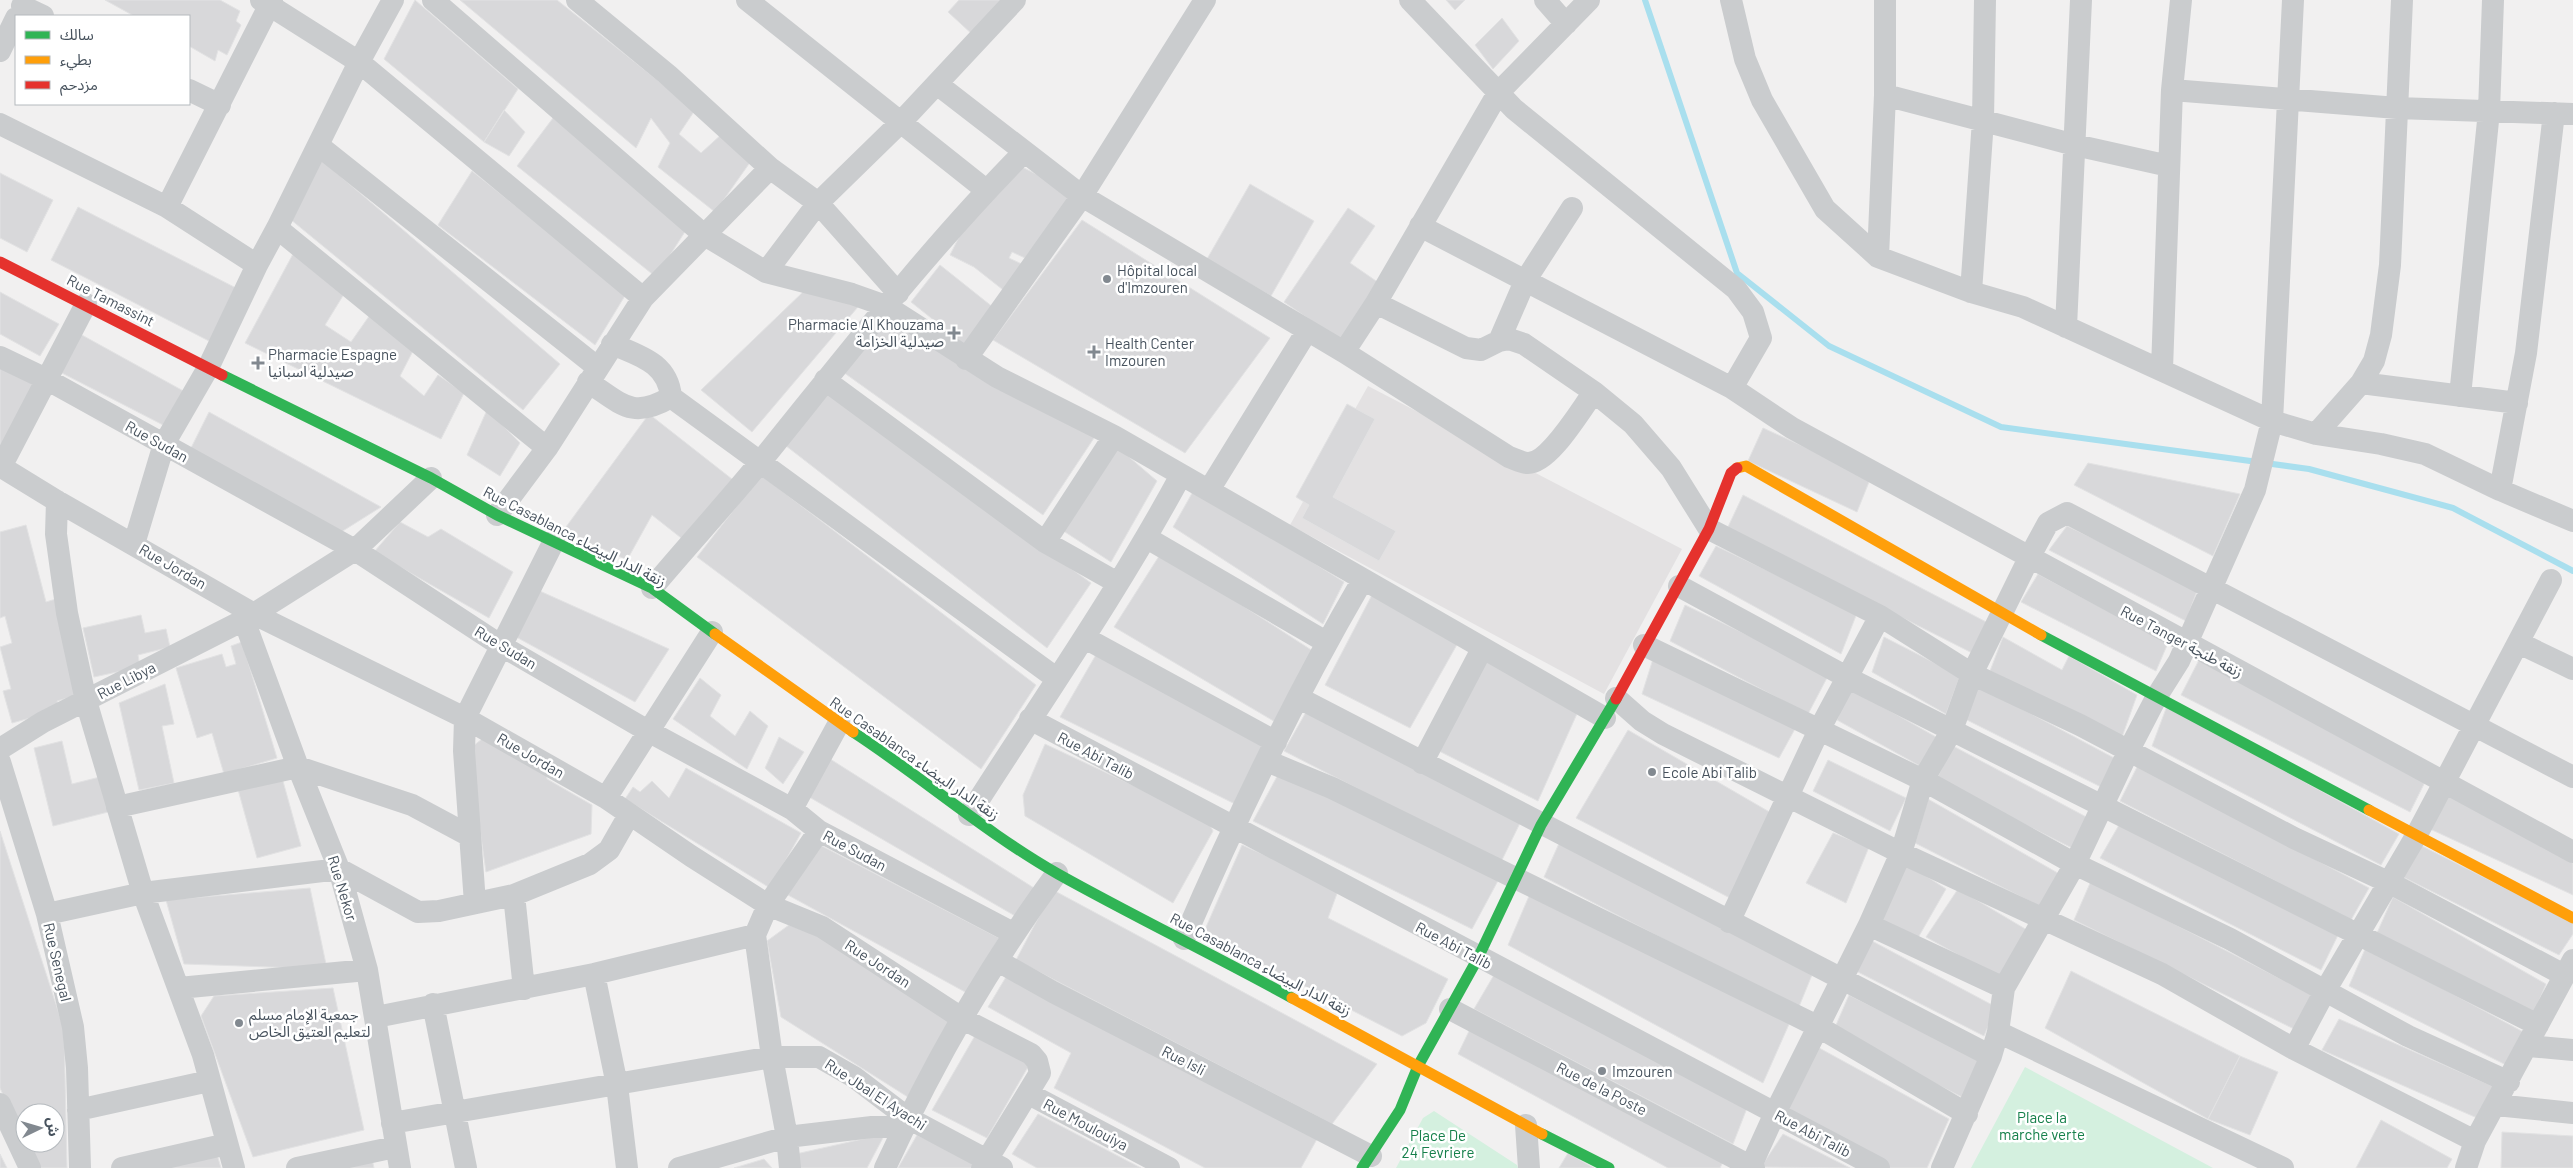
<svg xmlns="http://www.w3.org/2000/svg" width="2573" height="1168" font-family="Barlow,'Noto Sans Arabic',sans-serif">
<rect width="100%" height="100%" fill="#f1f0f0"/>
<path fill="#e3e1e2" d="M1368,386L1682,549L1604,694L1290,525Z"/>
<path fill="#d4f0df" d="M2025,1067L2213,1168H1971Z
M1434,1111L1517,1165L1518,1168H1396L1423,1118Z"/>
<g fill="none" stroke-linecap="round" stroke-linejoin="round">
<path stroke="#a9dfee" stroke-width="6" d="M1645,0L1737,273L1829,346L2001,427L2309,469L2453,508L2573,571"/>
</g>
<path fill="#d8d8da" stroke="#e2e2e3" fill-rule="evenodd" d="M105,0H220L240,11L236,21L241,25L227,55L218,50L215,61L189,46V16H134Z
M415,0L518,89L484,142L384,59Z
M460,0H557L695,110L679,134L701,153L723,133L751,161L715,212L658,167L670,143L651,118L636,148Z
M959,0H1005L973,35L948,12Z
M1446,0H1465L1455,10Z
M1502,18L1519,41L1493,69L1475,45Z
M504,110L525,132L509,156L484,142Z
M553,118L688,227L656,277L517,166Z
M319,158L560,364L523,410L290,219Z
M1018,165L1074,193L1025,258L1012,252L1009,258L1026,266L1007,293L974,267L950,255L959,237Z
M472,171L626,294L595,345L438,225Z
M0,173L53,200L27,252L0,238Z
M1250,184L1314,221L1271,296L1207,259Z
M78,207L238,289L211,342L51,260Z
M1348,208L1375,226L1350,263L1379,283L1341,341L1284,302Z
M1082,220L1270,338L1185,453L993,340Z
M293,254L344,294L325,325L351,342L372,312L415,347L400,376L424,396L438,375L464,393L441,439L245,343Z
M940,265L994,308L965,345L911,302Z
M804,291L863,301L752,432L701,390Z
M0,292L59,324L40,356L0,334Z
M880,317L1096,435L1043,515L843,372Z
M80,334L187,393L167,427L60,372Z
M0,368L37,386L0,453Z
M822,388L1091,583L1047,648L781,442Z
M1347,404L1375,419L1333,497L1396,531L1379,561L1302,518L1309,505L1296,497Z
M487,410L520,443L500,476L467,455Z
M209,412L381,507L338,534L191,448Z
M649,414L737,483L685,541L652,515L627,560L563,531Z
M1763,428L1871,477L1857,512L1748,461Z
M1115,445L1157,481L1111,562L1062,530Z
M2088,463L2240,494L2213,556L2074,485Z
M761,475L1036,685L981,769L697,557Z
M1195,488L1344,582L1323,624L1173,527Z
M1743,495L1992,625L1980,657L1727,529Z
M400,522L428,537L441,529L513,572L489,618L374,552Z
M26,525L46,602L56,599L81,694L57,701L59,710L12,723L3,691L11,689L0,647L12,643L5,616L0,618V532Z
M2067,526L2198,588L2186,621L2049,550Z
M1716,546L1857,613L1841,654L1699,576Z
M1161,553L1316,653L1277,723L1114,627Z
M2038,574L2168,643L2156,671L2021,602Z
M533,588L669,649L635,702L507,632Z
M1372,595L1459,641L1410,728L1325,685Z
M1685,605L1829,674L1808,714L1670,641Z
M141,615L145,633L166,629L170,647L138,655L140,667L94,677L83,628Z
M1884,637L1960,676L1946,714L1872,672Z
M2003,637L2062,670L2069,656L2137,695L2122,737L1990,671Z
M242,642L277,758L224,774L212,733L197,738L176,668L222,654L226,667L236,664L231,646Z
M1097,653L1266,739L1235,804L1060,717Z
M1486,658L1580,707L1538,801L1435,749Z
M1653,659L1796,727L1779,758L1642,694Z
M2199,660L2426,780L2410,812L2181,695Z
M700,678L721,695L710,716L735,736L750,711L768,726L747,769L673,719Z
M165,684L174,724L162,726L174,783L139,790L119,703Z
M1977,685L2116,759L2103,788L1963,718Z
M1848,687L1936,737L1920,766L1837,720Z
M1310,705L1521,821L1501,862L1284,751Z
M2167,706L2399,834L2381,865L2152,746Z
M1628,730L1773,814L1730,898L1576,818Z
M779,737L804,752L783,784L765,768Z
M482,739L546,772L547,779L592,805L591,834L486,872L475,794L472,747Z
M62,741L72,784L104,776L112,811L53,826L34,748Z
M1045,744L1207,820L1213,831L1173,903L1025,816L1023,795Z
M1953,746L2092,820L2074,849L1936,780Z
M827,757L1034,888L1017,917L804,794Z
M1828,760L1906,798L1890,831L1813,791Z
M2138,765L2369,888L2351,920L2120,801Z
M686,768L801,833L770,888L625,799L633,787L640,792L652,781L669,798Z
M1281,769L1500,877L1472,929L1253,821Z
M281,774L301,846L257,858L237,786Z
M2445,793L2573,863V895L2430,829Z
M1928,799L2063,876L2047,910L1915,843Z
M2119,825L2340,931L2321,970L2100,858Z
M0,831L64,1029L67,1168H36L0,1088ZM25,1113H55V1143H25Z
M1833,833L1869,847L1846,903L1806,883Z
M1561,839L1814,970L1798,1009L1544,877Z
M816,843L999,938L967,993L788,895Z
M1242,845L1339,888L1328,918L1448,979L1426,1023L1402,1036L1203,934Z
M2420,845L2573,922V934L2559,955L2403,877Z
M1906,863L1946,889L1915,943L1879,925Z
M2091,881L2316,997L2300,1032L2074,920Z
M310,888L327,969L184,964L166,900Z
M1958,889L2027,930L2000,978L1926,937Z
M1053,890L1377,1064L1332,1124L1016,960Z
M1529,896L1790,1022L1763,1083L1508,945Z
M2393,897L2546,984L2534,1013L2377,933Z
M789,925L825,938L951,1019L911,1099L781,1017L767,941Z
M1872,941L1996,1007L1984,1036L1854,970Z
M2366,947L2527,1034L2510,1067L2349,986Z
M2071,971L2240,1056L2208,1119L2045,1028Z
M1494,975L1747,1108L1733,1144L1474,1009Z
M1006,977L1317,1139L1301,1168H1205L1054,1088L1071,1053L988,1007Z
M333,988L364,1130L253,1157L201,1016L214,996Z
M1849,995L1980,1060L1962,1097L1833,1032Z
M2339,1019L2497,1088L2484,1121L2322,1050Z
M1471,1027L1725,1158L1720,1168H1668L1458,1054Z
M976,1034L1032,1060L987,1138L932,1110Z
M1810,1043L1949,1119L1927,1168H1887L1787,1112Z
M2240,1056L2278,1072L2250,1135L2208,1119Z
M1038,1114L1141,1168H1037L1012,1154Z
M2381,1120L2452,1159L2447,1168H2356Z
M2502,1132L2573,1136V1168H2501Z
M885,1134L867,1168H799L796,1154Z
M1783,1134L1850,1168L1761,1167Z
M917,1135L973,1162L971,1168H898Z
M216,1151L221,1168H161Z
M1568,1153L1594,1168H1559Z
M0,1154L7,1168H0Z
M371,1154L374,1168H327Z
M764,1159L772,1168H734Z"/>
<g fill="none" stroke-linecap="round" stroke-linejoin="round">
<path stroke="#caccce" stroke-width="22" d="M261,0L359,62L643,298
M433,0L703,234L766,272L852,294L886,306L997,377L1114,436L1605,718
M577,0L668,75L770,168L818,203L898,293
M747,0L986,190
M1410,0L1514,109L1736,289L1753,312L1761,338L1732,388
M1545,0L1566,24
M1731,0L1745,59L1762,100L1825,209L1878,257
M1885,0V95L1878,257L1971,292L2023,307L2272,421L2316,434L2381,444L2425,454L2500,490L2573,521
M22,6L43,16
M0,51L16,18
M937,84L1082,196L1344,352L1509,457C1515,459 1522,463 1528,463C1550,463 1581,409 1594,392
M189,90L220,105
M2172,90L2397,108L2573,114
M1885,95L2075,145L2169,166
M0,124L167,207L257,265
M318,145L597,367
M167,207L272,0
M1420,226L1732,388L1792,428L2573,852
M277,228L547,448
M766,272L818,203L901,122L1015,0
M1971,292L1983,120L1985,0
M1376,303L1466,348L1481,350L1499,341L1509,339L1524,344L1594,392L1633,424L1671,468L1709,529L1880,616L1972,674L2080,725L2294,838L2390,883L2564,975
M2066,327L2081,0
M1499,341L1525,281L1572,208
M1344,352L1376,303L1498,93L1589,0
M0,357L46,379L355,550L500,645L648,731L792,809L819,831L1013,933
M966,359L1082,196L1205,0
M2162,369L2172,90L2181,0
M825,380L1045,542L1116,582
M588,382C622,404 632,420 671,397C668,363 640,356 612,344
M2361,383L2517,403
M2460,396L2489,111L2493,0
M671,397L1056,678
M2316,434L2361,383L2374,361L2381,335L2390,265L2402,0
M0,466L57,501L254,614L465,718L606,798L691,856L768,905L822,927L963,1019L1031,1054L1037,1061L1040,1073L982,1168
M1,467L86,304
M1209,490L1307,331
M2500,490L2526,353L2554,113
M57,501L56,534L67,613L86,701L143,893L203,1055L234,1168
M497,515L547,448L643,298L770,168
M1147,538L1326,642
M1045,542L1114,436
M134,544L164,444L208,368L257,265L277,228L359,62L393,0
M1679,586L1854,681L2538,1025
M652,588C688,545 726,504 761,461C846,356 929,248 1024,152
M244,620L298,767L339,869L367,970L400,1168
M1085,638L1276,742
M2519,643L2573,669
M1644,645L1923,780L2075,864L2230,939L2408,1036L2509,1082
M1299,698L1991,1056
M1616,698L1642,721L1663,734L1901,853L2162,974L2294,1049L2475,1141
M1030,719L1879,1168
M0,749L43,722L244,620L355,550L431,478
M1267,761L1332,788L1817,1026L1967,1114
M0,762L47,914L73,1027L77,1068L80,1168
M1422,763L1482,649
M606,798L712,632
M117,807L298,767L412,805L468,835
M792,809L839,723
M969,815C1041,702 1118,592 1181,475
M514,895L524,989
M475,903L464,751L465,718L554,541
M47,914L143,893L339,869L418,912L439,911L514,895L590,864L609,850L629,815
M1729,922L1819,730L1880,616
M1869,925L2004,988
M1184,939C1237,816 1295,696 1362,581
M998,961L1053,992L1371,1156
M594,974L617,1085L627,1168
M179,988L367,970
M433,1004L466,1168
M1450,1009L1754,1168
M376,1017L594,974L755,935
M1998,1032L2283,1168
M2528,1046L2573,1050
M2294,1049L2325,991L2416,836L2551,580
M1029,1094L1169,1168
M0,1104L30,1168
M2496,1105L2573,1113
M78,1110L209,1081
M392,1123L772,1057H819L854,1077L908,1118L1002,1168
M1526,1125L1529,1168
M122,1168L227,1144
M297,1168L395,1147
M679,1168L787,1137L872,1127H904
M790,1168L787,1137L772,1057L755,935L768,905L819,831
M885,1168C932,1065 990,964 1057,873
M1750,1168L1775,1113L1869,925L1901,853L1923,780L1952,730L1972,674L2029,558L2048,523L2067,513L2573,777
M1942,1168L1991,1056L1998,1032L2004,988L2075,864L2129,750L2157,696L2179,661L2255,490L2272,421L2293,0
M2466,1168L2475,1141L2573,960"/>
<path stroke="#30b455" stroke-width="11" d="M222,375L431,478L497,515L652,588L715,634
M2041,635L2369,810
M853,732C922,777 986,833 1058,874C1135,917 1214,955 1292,998
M1542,1134L1609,1168
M1362,1168L1400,1110L1418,1066L1478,958L1541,825L1616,699"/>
<path stroke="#ff9f0a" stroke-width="11" d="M1737,468L1746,466L2041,635
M715,634L853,732
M2369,810L2573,918
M1292,998L1542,1134"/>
<path stroke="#e5322d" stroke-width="11" d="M0,262L222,375
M1616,699L1709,529L1731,473L1737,468"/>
</g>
<g fill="#828990" stroke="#fff" stroke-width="2">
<circle cx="1107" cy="279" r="5"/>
<path d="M951.5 325.5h5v5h5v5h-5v5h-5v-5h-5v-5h5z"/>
<path d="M1091.5 344.5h5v5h5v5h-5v5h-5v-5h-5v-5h5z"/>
<path d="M255.5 355.5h5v5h5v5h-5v5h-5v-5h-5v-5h5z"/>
<circle cx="1652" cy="772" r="5"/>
<circle cx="239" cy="1023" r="5"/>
<circle cx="1602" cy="1071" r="5"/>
</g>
<g text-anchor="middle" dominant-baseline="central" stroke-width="5" stroke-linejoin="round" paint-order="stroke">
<g font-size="15" fill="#47525d" stroke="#fff" text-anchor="start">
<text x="1117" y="270">Hôpital local<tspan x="1117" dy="17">d'Imzouren</tspan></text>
<text x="944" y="324" text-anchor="end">Pharmacie Al Khouzama<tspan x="944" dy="17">صيدلية الخزامة</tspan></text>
<text x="1105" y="343">Health Center<tspan x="1105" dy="17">Imzouren</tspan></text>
<text x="268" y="354">Pharmacie Espagne<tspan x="268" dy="17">صيدلية اسبانيا</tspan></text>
<text x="1662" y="772">Ecole Abi Talib</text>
<text x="249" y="1014">جمعية الإمام مسلم<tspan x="249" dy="17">لتعليم العتيق الخاص</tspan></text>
<text x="1612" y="1071">Imzouren</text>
</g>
<g font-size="15" fill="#47525d" stroke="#fff">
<text transform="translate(111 300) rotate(27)">Rue Tamassint</text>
<text transform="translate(157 441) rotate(29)">Rue Sudan</text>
<text transform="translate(575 536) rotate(27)">Rue Casablanca زنقة الدار البيضاء</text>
<text transform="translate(173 566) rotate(30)">Rue Jordan</text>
<text transform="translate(2182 641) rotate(28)">Rue Tanger زنقة طنجة</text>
<text transform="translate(506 647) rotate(31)">Rue Sudan</text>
<text transform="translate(126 680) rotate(-27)">Rue Libya</text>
<text transform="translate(531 755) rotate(30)">Rue Jordan</text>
<text transform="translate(1096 755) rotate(28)">Rue Abi Talib</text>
<text transform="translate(915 758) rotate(35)">Rue Casablanca زنقة الدار البيضاء</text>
<text transform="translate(855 850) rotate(28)">Rue Sudan</text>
<text transform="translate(343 888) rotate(73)">Rue Nekor</text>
<text transform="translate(1454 945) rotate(28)">Rue Abi Talib</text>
<text transform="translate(58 962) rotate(77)">Rue Senegal</text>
<text transform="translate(878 963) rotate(33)">Rue Jordan</text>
<text transform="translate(1261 964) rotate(28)">Rue Casablanca زنقة الدار البيضاء</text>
<text transform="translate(1184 1060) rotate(27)">Rue Isli</text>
<text transform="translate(1602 1088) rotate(27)">Rue de la Poste</text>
<text transform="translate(876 1094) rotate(33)">Rue Jbal El Ayachi</text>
<text transform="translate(1086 1124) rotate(28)">Rue Moulouiya</text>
<text transform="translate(1813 1133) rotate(28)">Rue Abi Talib</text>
</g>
<g font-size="15" fill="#16804b" stroke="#fff">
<text x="2042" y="1117">Place la<tspan x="2042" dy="17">marche verte</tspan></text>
<text x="1438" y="1135">Place De<tspan x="1438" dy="17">24 Fevriere</tspan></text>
</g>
</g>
<rect x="15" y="15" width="175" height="90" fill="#ffffff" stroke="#b5babe"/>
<rect x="25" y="31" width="25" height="8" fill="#30b455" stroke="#b5babe"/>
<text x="60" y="40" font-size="15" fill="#47525d">سالك</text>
<rect x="25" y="56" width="25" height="8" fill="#ff9f0a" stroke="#b5babe"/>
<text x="60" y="65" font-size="15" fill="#47525d">بطيء</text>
<rect x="25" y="81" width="25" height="8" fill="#e5322d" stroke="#b5babe"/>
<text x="60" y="90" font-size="15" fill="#47525d">مزدحم</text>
<g transform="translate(40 1128) rotate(85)"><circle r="24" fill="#ffffff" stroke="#b5babe"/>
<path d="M0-4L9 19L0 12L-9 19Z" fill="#828990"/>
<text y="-8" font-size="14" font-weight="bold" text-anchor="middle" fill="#47525d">ش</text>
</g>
</svg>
